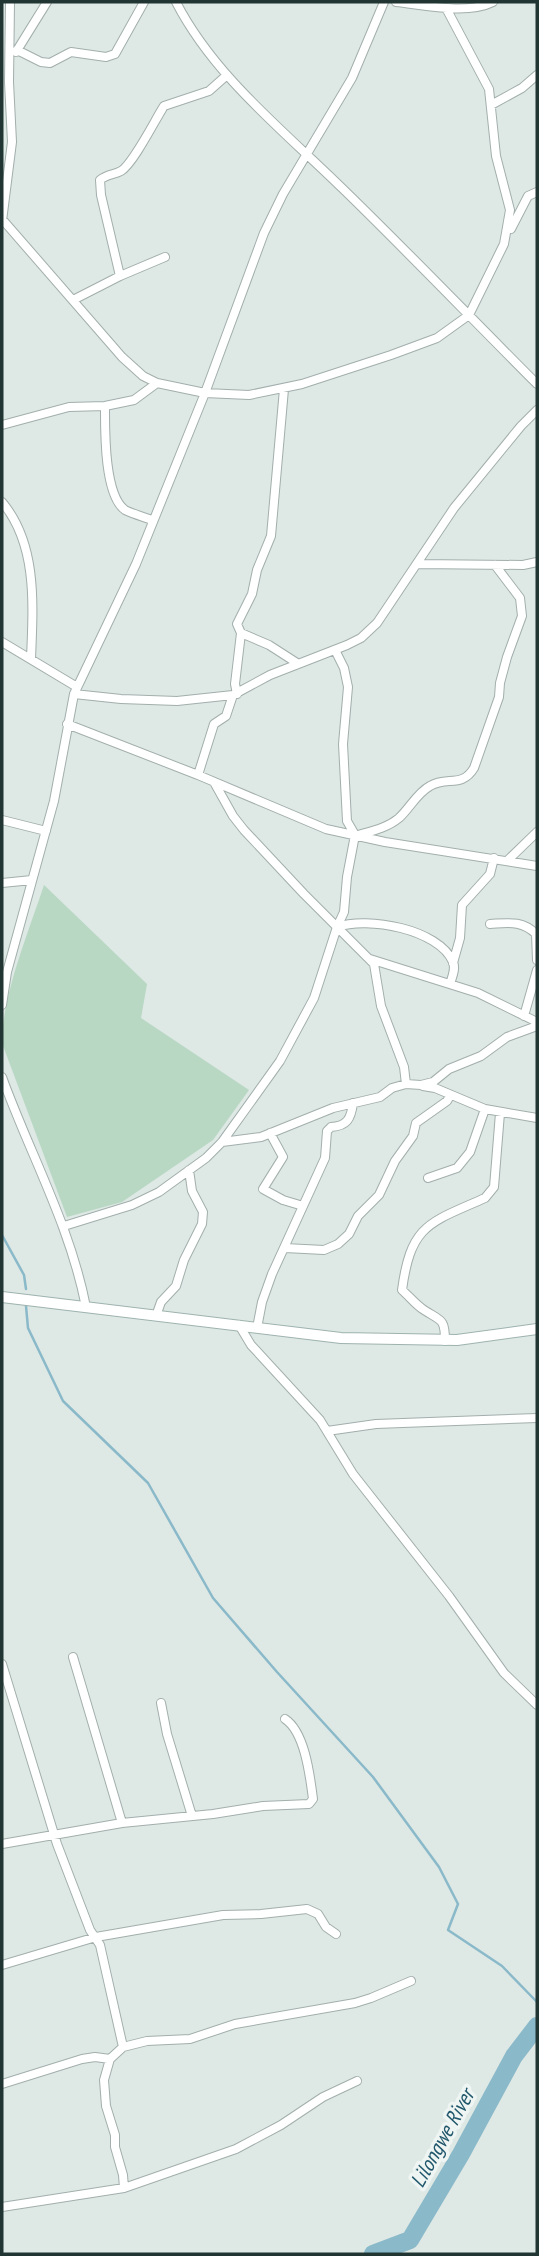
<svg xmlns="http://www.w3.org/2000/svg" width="539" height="2256" font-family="'PT Sans Narrow',sans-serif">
<rect width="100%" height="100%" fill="#dee8e5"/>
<path fill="#b8d8c4" d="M44,885L147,984L141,1018L249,1090L213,1140L122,1202L67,1217L2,1043C2,995 29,931 44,885Z"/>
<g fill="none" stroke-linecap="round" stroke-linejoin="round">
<path stroke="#8ab9c9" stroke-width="2.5" d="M2,1235L24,1275L26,1289
M26,1306L28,1328L63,1401L148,1483L213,1598L277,1672L373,1777L439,1867L458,1904L448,1930L502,1966L537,2002"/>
<path stroke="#8ab9c9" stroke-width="18" d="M373,2254L410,2240L461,2154L514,2056L537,2026"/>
<g stroke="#a2afac" stroke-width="10">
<path id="street" d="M176,2C214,76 283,130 342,188C408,252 472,319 537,384
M396,2C424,5 467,15 493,2
M17,50L41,62L50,63L71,52L106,57L115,54L144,2
M16,52L47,2
M491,105L522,88L537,75
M2,219L122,357L143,376L157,383L205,393L249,395L302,384L391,355L437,338L469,315L504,244L510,210L496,156L489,89L446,8
M2,221L12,142L9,82L10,2
M511,229L528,196L537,192
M120,276L101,195L100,180C107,174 114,175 121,171C133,164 155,120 164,106L209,91L227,75
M73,300L120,276L165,257
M284,389L271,536L257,570L252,594L237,624L241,633L269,645L297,663
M105,406C105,430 104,495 125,510C133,514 144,517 152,520
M2,425L69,407L105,406L134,400L157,383
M2,502C38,545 33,606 31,659
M418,564L523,565L537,562
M2,642L77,687
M74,694L121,699L177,701L233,695L270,675L347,645L361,638L377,623L454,508L521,426L537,410
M237,694L235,684L241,633
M67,724L198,775L326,829L385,842L537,866
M198,775L214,724L226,716L233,695
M214,782L233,816L244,830L304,894L374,964L381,1006L404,1067L406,1084
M2,820L46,831
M358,835C372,831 387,828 399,818C410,808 417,793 430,786C447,776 462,788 474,768L499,697L500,683L507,657L522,616L520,598L495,565
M508,860L537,832
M2,883L32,880
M490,924C508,923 522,920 536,934L537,960
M337,927C367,916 439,929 453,962C456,969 452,977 450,984
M370,959L478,993L537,1022
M453,963L460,938L462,905L490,874L494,858
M2,1005L7,972L54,801L74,694L136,564L205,393L264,233L283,194L352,78L384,2
M524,1016L537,970
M2,1077C30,1154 70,1225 86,1307
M423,1086L435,1088L485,1109L537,1118
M270,1133L283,1157L263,1189L283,1200L303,1206
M222,1142L261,1137L333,1108L380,1097L392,1088L406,1084L421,1085L433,1082L449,1069L481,1056L507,1037L537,1026
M428,1178L457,1168L470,1152L485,1109
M64,1226L132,1205L159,1192L206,1158L222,1142L280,1061L314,998L337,927L344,912L347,877L355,835L347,821L343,744L348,687L344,668L335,650
M285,1248L324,1250L338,1244L349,1234L358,1216L379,1195L395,1161L413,1136L416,1123L447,1101L450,1096
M156,1316L161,1302L176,1286L184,1260L202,1224L203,1212L192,1191L189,1170
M239,1325L251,1345L320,1420L353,1474L449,1596L504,1673L537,1705
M257,1328L262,1302L272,1274L325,1158L327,1131L331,1127C347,1126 351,1119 353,1103
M445,1341C445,1318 441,1321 424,1310C416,1305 409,1296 402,1290C411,1224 429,1223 485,1198L494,1187L500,1113
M327,1431L376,1424L537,1418
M73,1657L122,1823
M2,1664L57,1844L90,1930L100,1945L123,2047
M161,1703L167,1734L192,1816
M2,1844L122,1823L213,1814L263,1806L309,1804L313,1799C310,1776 305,1732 285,1719
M2,1965L96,1937L223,1915L261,1914L307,1909L318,1914L326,1927L336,1934
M2,2084L82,2059L95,2057L110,2059
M124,2188L123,2175L115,2147V2135L106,2106L104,2080L110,2059L123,2047L147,2041L190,2039L235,2024L355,2003L371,1998L411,1981
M2,2207L124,2188L236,2149L281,2125L323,2097L357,2081"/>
</g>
<g stroke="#9eb3ae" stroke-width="12">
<path id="secondary" d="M2,1297L341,1338L457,1340L537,1329"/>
</g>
<use href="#street" stroke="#fff" stroke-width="8"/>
<use href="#secondary" stroke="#fff" stroke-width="10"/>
</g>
<g text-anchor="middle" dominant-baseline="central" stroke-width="7" stroke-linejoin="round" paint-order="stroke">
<g font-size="21" font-style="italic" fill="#21576c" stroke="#eef5f2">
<text transform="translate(442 2138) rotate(-61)">Lilongwe River</text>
</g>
</g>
<rect width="539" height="2256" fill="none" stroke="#213633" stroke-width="7"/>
</svg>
